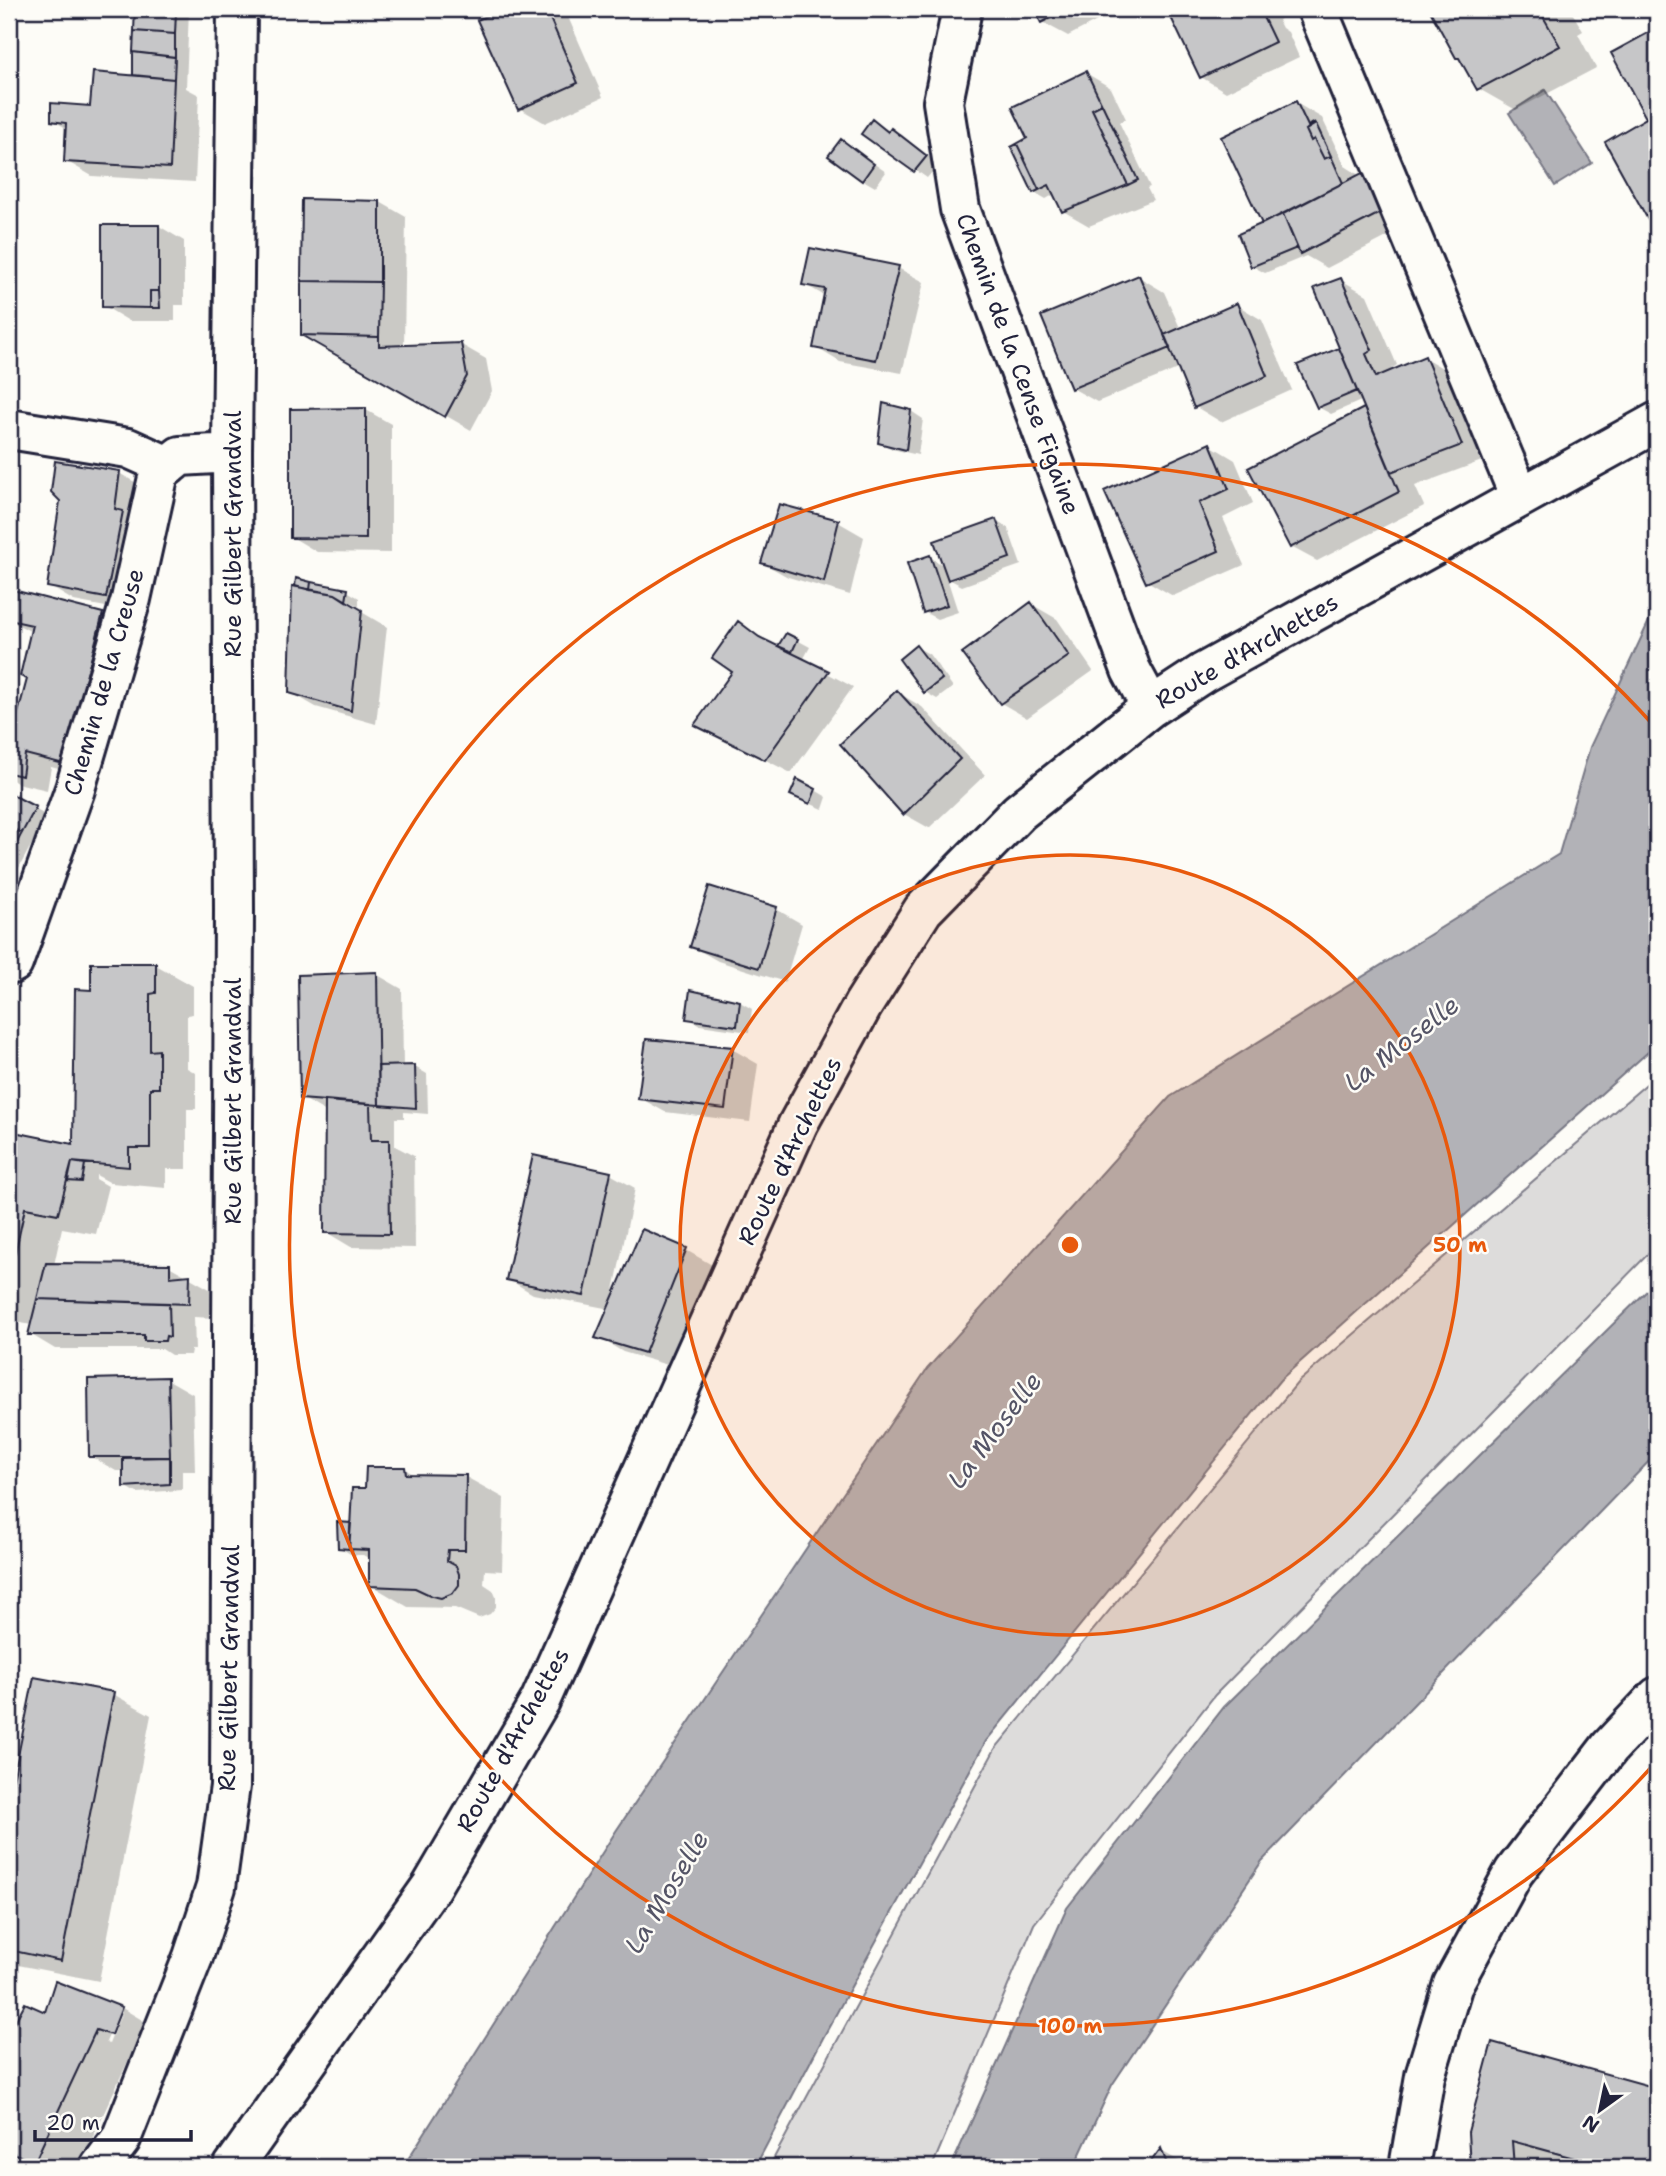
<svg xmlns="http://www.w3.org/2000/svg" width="1666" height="2176" font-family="'Shantell Sans',sans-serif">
<rect width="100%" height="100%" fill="#fdfcf7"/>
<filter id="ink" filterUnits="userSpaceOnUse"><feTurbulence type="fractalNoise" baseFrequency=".0143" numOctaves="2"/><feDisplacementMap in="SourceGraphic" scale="14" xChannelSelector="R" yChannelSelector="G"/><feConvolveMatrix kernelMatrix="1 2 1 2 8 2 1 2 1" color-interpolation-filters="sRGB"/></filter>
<g filter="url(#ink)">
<path fill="#dddcdb" stroke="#807f8b" stroke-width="2" d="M1657,1075V1245L1215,1695L1034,1924L932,2167H769L995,1749L1298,1382Z"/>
<path fill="#b2b2b7" stroke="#787885" stroke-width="2" d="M1545,90L1592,163L1555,186L1509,113Z
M1657,604V1044L1280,1380L986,1741L824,2036L755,2167H403L616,1831L927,1369L1170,1097L1559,854L1590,747Z
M1657,1281V1453L1262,1861L1112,2085L1074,2167H951L1067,1908L1224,1707Z"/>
<path fill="#0003" fill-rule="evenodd" d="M137,9H189L186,88L199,95L195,182L92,176L66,161L68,129L52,120L92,108L141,78L134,74Z
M508,9L565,10L603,97L545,123L519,108L480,21Z
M1036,9H1120L1068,36L1042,22Z
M1169,9H1276L1281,18L1278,20L1282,28L1288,32L1299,57L1226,92L1201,77Z
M1431,9H1570L1583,31L1578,34L1596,68L1516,110L1479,89L1463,61L1457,57Z
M1657,30V232L1608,143L1648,118L1613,53Z
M1086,73L1111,88L1126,119L1119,122L1150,187L1147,188L1153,200L1089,226L1063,211L1057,198L1053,195L1046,199L1034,192L1029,139Z
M1296,103L1322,118L1345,166L1356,173L1406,227L1327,268L1306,256L1265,273L1252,266Z
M873,122L903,138L939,164L927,178L864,134Z
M853,149L886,172L875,187L863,180Z
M380,202L406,217L404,346L460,344L486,359L492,391L471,430L303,334Z
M159,226L184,241V305H175V321H129L104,306Z
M898,268L924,282L902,373L840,362L815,347L825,296L804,284Z
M1139,277L1164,292L1181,330L1237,305L1262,320L1292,390L1221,422L1196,407L1180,368L1097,402L1072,388Z
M1341,280L1367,295L1397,365L1391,369L1392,372L1425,358L1451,373L1487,459L1415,486L1424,506L1317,561L1291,547L1251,469L1366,408L1363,400L1331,414L1318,407L1299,366L1341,349Z
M885,405L911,411L923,419L918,455L892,449L880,442Z
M366,410L391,424V553L317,552L292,537Z
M1210,445L1235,460L1253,503L1223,518L1244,565L1173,596L1147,581Z
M119,473L145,488L132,612L74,601L49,586Z
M995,521L1008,528L1021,565L962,586L947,578L958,612L937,619L924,612L930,557L944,566Z
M838,522L864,537L850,595L788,577L763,563Z
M297,585L347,591L359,598V606L344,598L343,601L387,627L376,724L316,707L290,692L305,590Z
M9,591L103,614L128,629L89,777L51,767L47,790L17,783L9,778V749H11L29,679L32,632L9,620Z
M1031,604L1057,619L1093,671L1027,718L1001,703Z
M739,624L785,651L797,640L810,647L803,660L853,687L791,773L696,724L735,672Z
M916,647L929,654L953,687L937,699L925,692Z
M897,692L922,707L985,775L929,828L904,814Z
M815,790L827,797L823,809L804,801Z
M9,795L47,816L15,875L9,872Z
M776,909L802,924L785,982L718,961L693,947Z
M156,965L193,986V1014L187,1015V1068L196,1073V1109H187V1169H166V1188L111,1183L96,1175V1179L108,1186L96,1234L62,1228L54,1265L169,1266L215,1292L214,1318L194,1317L195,1350H191L190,1355H171L162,1349H55L30,1334L32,1325L9,1321V1133L75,1146L93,992Z
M376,974L402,989L403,1067H415L427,1074L428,1114L404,1112V1118H395V1146L414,1156L415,1248L351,1247L326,1232V1112L302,1098Z
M740,1002L752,1009L749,1032L700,1025L688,1018Z
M732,1049L758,1064L750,1122L665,1112L640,1098Z
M610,1174L635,1188L612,1300L686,1250L712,1265L671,1366L623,1352L598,1337L610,1309L533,1294L508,1279Z
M167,1379L193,1394L195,1471H182V1490L137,1493L125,1486V1471H116L90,1456Z
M405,1469L416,1476L466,1477L504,1498L502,1571L485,1570L484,1584L493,1590L496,1597V1607L490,1614L479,1618L455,1608L408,1607L371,1585L370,1559L363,1555H352L339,1547L366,1490Z
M35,1679L113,1694L151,1715L99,1981L18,1965L9,1959V1808Z
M56,1983L122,2008L159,2030L149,2055L133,2050L79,2167H39L29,2162L26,2167H9V2037L25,2005L46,2014ZM119,2012H122L109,2044L106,2042Z
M1493,2045L1657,2089V2167H1472L1470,2133Z
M1161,2151L1190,2167H1149Z"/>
<path fill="#c6c6c8" stroke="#22223b" stroke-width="2" d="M135,9L176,12L175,34L134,31Z
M504,9H546L578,83L518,110L477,20Z
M1034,9H1068L1041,23Z
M1167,9H1255L1259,16L1269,13L1263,17L1275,42L1200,78Z
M1429,9H1546L1541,13L1560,46L1477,90L1459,58H1456Z
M1657,28V236L1605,142L1646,118L1611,53Z
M134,31L175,34V57L133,52Z
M133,52L175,57L174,79L133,75Z
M1086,71L1102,104L1092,109L1128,185L1062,212L1049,185L1039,190L1017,144L1011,147L1027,138L1012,107Z
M93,72L174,79L170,168L64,162L66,123L51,121V103L90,106Z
M1296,101L1308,126L1315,122L1306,130L1311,141L1314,139L1324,159L1331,156L1343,183L1262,224L1221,137Z
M1102,104L1138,180L1128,185L1092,109Z
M872,119L888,132L891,128L927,156L914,172L861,134Z
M1316,124L1331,156L1324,159L1314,139L1311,141L1306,130Z
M841,139L874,164L862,181L828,156Z
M1017,144L1039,190L1033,193L1011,147Z
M1364,172L1382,212L1300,254L1283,214Z
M302,199L380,201V282L301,281Z
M1283,214L1297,248L1251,267L1238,234Z
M102,225H159V291H150V308L102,307Z
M810,248L899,266L876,360L813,348L825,289L802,285Z
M1139,275L1170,348L1071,389L1041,316Z
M1341,278L1372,350L1366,354L1376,377L1425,356L1462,445L1391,472L1314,288Z
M301,281L380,282L379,337L301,335Z
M150,291H159L160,308H150Z
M1237,303L1267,376L1194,408L1164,335Z
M301,335L379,337V346L461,343L467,376L445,417Z
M1339,348L1357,391L1317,408L1297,365Z
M883,403L911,410L906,450L878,443Z
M366,408V539L290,538V409Z
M1364,408L1399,492L1290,548L1248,468Z
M1210,443L1229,489L1199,503L1219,551L1146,583L1104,491Z
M55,461L120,471L115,509L123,511L106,598L47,587L60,501L51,492Z
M779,504L839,520L824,582L761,563Z
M996,519L1010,558L948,580L934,541Z
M930,555L947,605L923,613L907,563Z
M296,578L311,582L310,590L295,586Z
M311,582L348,589L346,601L335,594L310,590Z
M292,586L335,594L362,610L351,711L289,693Z
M9,589L103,613L64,764L25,754L22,776L9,773V747L27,679L20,676L32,625L9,620Z
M1031,602L1069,656L1000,704L962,653Z
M738,621L759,637L829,671L765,760L694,725L732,672L712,658Z
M786,633L798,639L792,652L778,646Z
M916,645L942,679L924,693L899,659Z
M897,690L960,759L903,815L840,744Z
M797,779L816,789L810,804L790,795Z
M9,793L36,807L22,833L9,827Z
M9,827L22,833L9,857Z
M709,886L777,907L759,968L690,947Z
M91,963H156V993L150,994V1051L159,1050V1088H150V1148H129V1167L72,1162L58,1214L25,1208L9,1282V1131L73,1144L75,989L91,990Z
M377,972L379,1105L300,1099L298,975Z
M690,990L740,1001L737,1026L686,1019Z
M646,1039L733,1047L725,1109L638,1099Z
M415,1065L416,1108L379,1105L378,1066Z
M325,1100L370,1104L371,1140H389L390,1234L324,1233Z
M533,1155L611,1172L584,1296L506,1280Z
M72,1162L85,1164L82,1182L68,1181Z
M642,1229L687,1248L645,1353L595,1338Z
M46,1263L170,1264V1277L190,1275L189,1304L37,1299Z
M37,1299L169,1303L170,1337L166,1336L165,1341H144V1335H28Z
M168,1377L170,1457H89L88,1379Z
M170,1457V1484L123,1487V1458Z
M366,1467H405L406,1474L466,1475L465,1550H448L447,1561L456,1566L459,1574V1585L453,1593L441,1598L432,1596L415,1588L369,1586V1550L349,1549L352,1488H365Z
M337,1522L351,1523L349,1549L338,1548Z
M34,1677L114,1692L61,1961L9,1950V1800Z
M55,1981L122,2007L111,2035L96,2030L34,2163L9,2151V2033L25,2003L45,2012Z
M1492,2042L1657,2088V2167H1607L1512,2141L1514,2167H1470L1468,2132Z
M1161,2148L1168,2167H1147Z"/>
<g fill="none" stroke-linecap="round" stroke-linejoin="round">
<g stroke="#22223b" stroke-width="44">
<path id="minor" d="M962,9L943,102L960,209L1131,670L1151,707
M1317,9L1520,497
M9,429L128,448L168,466
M9,965L13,963L75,789L131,599L159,473L180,456L232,453
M100,2167L121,2139L193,1957L216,1887L230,1786L234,910L232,453L237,9
M233,2167L431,1887L540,1701L798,1124L863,1005L923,910L1019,812L1151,707L1203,673L1657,422
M1409,2167L1425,2076L1453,1984L1514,1872L1610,1747L1657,1697"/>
</g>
<use href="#minor" stroke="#fdfcf7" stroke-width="38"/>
</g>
</g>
<circle cx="1070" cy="1245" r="390" fill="#e8590c" fill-opacity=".12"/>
<g fill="none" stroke="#e8590c" stroke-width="3.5">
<circle cx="1070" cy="1245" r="390"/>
<path d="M1655 1763A781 781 0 1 1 1655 727"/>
</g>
<g text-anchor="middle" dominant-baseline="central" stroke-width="5" stroke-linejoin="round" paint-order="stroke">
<g font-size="24" fill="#22223b" stroke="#fdfcf7">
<text transform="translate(1018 364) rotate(70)">Chemin de la Cense Figaine</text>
<text transform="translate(233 534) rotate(-90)">Rue Gilbert Grandval</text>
<text transform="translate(1247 651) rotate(-30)">Route d'Archettes</text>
<text transform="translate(104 682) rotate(-74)">Chemin de la Creuse</text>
<text transform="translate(233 1101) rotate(-90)">Rue Gilbert Grandval</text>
<text transform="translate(790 1151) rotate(-64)">Route d'Archettes</text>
<text transform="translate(229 1668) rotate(-89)">Rue Gilbert Grandval</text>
<text transform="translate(513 1740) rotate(-61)">Route d'Archettes</text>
</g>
<g font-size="26" font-style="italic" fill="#545466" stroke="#fdfcf7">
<text transform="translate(1401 1043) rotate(-38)">La Moselle</text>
<text transform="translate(994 1430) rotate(-53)">La Moselle</text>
<text transform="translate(666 1892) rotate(-59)">La Moselle</text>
</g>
</g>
<circle cx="1070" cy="1245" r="10" fill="#e8590c" stroke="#fdfcf7" stroke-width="3.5"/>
<g font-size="21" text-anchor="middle" font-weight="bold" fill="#e8590c" stroke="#fdfcf7" stroke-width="5" stroke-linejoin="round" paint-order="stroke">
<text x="1460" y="1252">50 m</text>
<text x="1070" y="2033">100 m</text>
</g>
<rect width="1666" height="2176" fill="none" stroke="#fdfcf7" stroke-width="35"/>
<rect x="18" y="18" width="1631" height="2141" fill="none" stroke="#22223b" stroke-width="2.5" filter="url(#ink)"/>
<g transform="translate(1600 2110) rotate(213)" stroke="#fdfcf7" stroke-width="5" paint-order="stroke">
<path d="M0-5L12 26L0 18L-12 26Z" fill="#22223b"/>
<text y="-10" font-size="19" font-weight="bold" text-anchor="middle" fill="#22223b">N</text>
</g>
<path d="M35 2130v10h156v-10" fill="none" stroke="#22223b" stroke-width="3.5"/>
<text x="46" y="2130" font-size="21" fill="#22223b" stroke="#fdfcf7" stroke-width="5" paint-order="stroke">20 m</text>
</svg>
